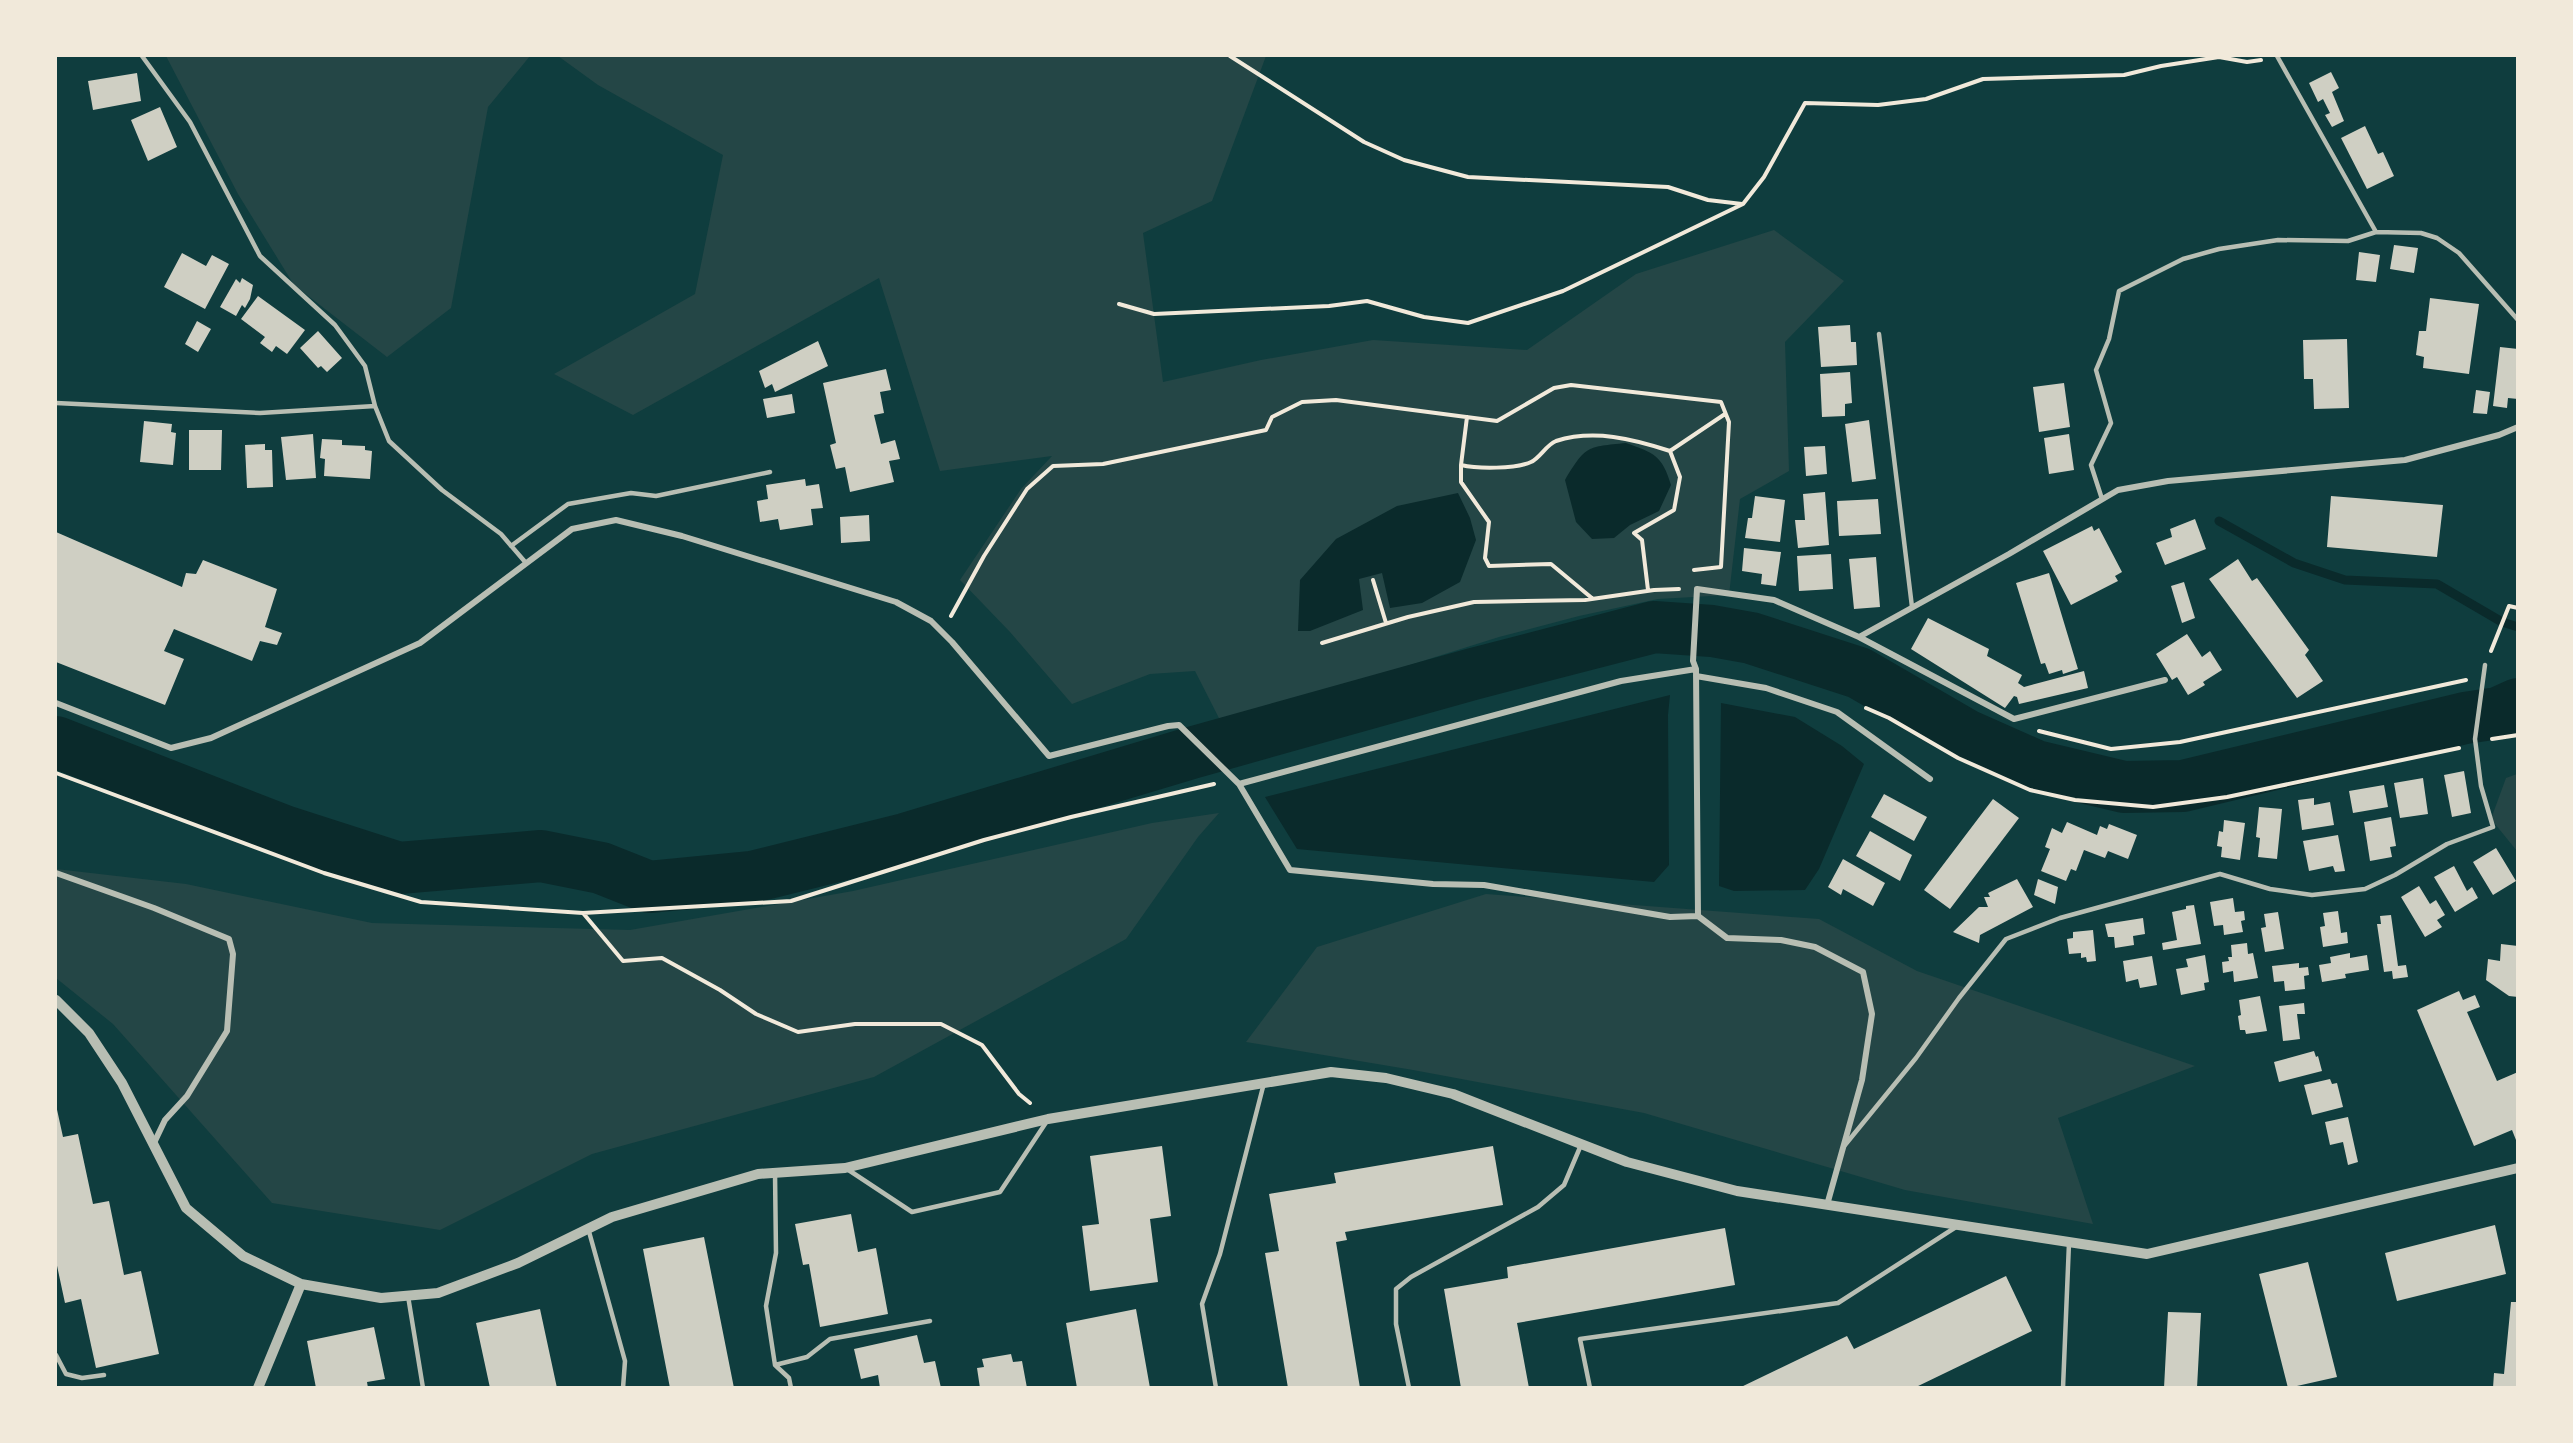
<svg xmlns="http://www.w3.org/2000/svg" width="2573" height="1443" font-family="'Space Grotesk',sans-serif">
<rect width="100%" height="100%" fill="#0f3d3e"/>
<path fill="#244646" d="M166,56H530L488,107L451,308L387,357L294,285L238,194Z
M558,56H1266L1212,201L1143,233L1163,382L1261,360L1373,340L1527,350L1636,274L1774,230L1844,281L1785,342L1789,471L1740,499L1729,595L1658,599L1579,616L1499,637L1222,724L1195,671L1150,674L1072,704L1010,632L960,580L1021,489L1052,456L940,471L879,278L633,415L554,374L695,294L723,155L598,85Z
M2517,774V851L2491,819L2506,778Z
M1219,813L1198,837L1126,939L874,1077L592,1154L440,1230L272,1203L113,1024L56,978V869L186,884L372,923L630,930L853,891L1152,823Z
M1486,894L1819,919L1917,971L2195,1066L2058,1118L2093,1224L1905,1190L1644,1113L1413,1070L1246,1042L1317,947Z"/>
<path fill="#0a2a2b" d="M1626,443C1654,453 1662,455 1671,485L1659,511L1630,525L1614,538L1592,539L1576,522L1565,480C1586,445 1587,447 1626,443Z
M1458,493L1470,518L1476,540L1460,582L1422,603L1390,608L1382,573L1359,579L1363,610L1310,631H1298L1300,580L1336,539L1397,506Z
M1670,695L1668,715L1669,865L1654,882L1297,849L1265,797Z
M1721,703L1795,717L1842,746L1864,764L1819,869L1805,890L1734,891L1719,886Z"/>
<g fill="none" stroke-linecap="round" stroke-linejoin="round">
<path stroke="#0a2a2b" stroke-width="9" d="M2219,521L2294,563L2345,580L2437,584L2502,622L2518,627"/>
<path stroke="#0a2a2b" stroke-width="52" d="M56,742L284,831L399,868L541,856L601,868L649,887L752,877L905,839L1191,753L1473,674L1654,627L1712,631L1751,638L1859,673L1966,735L2036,766L2124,787L2183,786L2465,718L2498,713L2518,704"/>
</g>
<path fill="#cfcfc3" d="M2331,72L2339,88L2332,92L2344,121L2332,127L2325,115L2330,113L2323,99L2318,102L2309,83Z
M137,73L141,101L93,110L88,81Z
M160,107L177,147L148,161L131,120Z
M2365,126L2378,154L2383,152L2394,176L2367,189L2341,138Z
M2394,245L2418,248L2414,273L2390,269Z
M2359,252L2380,255L2376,282L2356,280Z
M182,253L206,266L212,255L229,264L205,309L164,287Z
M242,278L253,285L250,299L245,308L242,305L236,316L220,307L236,279L240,283Z
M258,296L305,330L287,354L276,346L272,352L260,343L265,337L241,319Z
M2430,298L2479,304L2469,374L2423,368L2424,357L2416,355L2419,331H2426Z
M197,321L211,329L198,352L185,344Z
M1850,325L1851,342H1856L1857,365L1821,367L1818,327Z
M318,331L342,358L327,372L321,366L318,368L300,348Z
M2347,339L2349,408L2314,409L2313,379H2304L2303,340Z
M818,341L828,366L775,392L772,384L765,388L759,371Z
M2500,347L2518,349V399L2508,398L2507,408L2493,406Z
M886,369L891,390L880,392L884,413L874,415L881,444L895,440L900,459L889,461L894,482L850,492L845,467L836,469L830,445L836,443L823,383Z
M1850,372L1852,403L1845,404V416L1822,417L1820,374Z
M2064,383L2070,427L2039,432L2033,387Z
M2476,390L2490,392L2487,414L2473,413Z
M792,394L795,413L767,418L763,399Z
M1869,420L1876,479L1852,482L1845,424Z
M144,421L172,424L171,432L176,433L173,465L140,462Z
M189,430H222L221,470H189Z
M313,434L316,478L286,480L281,437Z
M2069,434L2074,470L2049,474L2044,438Z
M322,439L342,440V445L365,446V450L372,451L370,479L324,476L325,459L320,458Z
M265,444V450H272L273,487L247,488L245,445Z
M1825,446L1827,474L1806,476L1804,447Z
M805,479L806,486L819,484L823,508L811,509L813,525L780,530L778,519L760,522L757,501L768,499L766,485Z
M1825,492L1829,545L1798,548L1795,520H1805L1803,494Z
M1755,496L1785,500L1780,542L1745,538L1748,518H1752Z
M2331,496L2443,505L2437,557L2327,547Z
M1878,499L1881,534L1839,536L1837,501Z
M869,515L870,541L841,543L840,517Z
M2195,519L2206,549L2165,565L2156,543L2172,537L2170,529Z
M2092,526L2094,531L2099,528L2122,572L2115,576L2118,581L2071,605L2043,551Z
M56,532L182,587L186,573L196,574L203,560L277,589L265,627L282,633L277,645L260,641L252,661L174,629L164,651L184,659L165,705L56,662Z
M1744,548L1781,552L1776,586L1761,584L1762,574L1742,571Z
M1831,554L1833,589L1799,591L1797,556Z
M1876,557L1880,607L1854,609L1849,559Z
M2238,559L2252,581L2257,578L2309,650L2305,655L2323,681L2297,698L2209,579Z
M2049,573L2078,669L2063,674L2062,670L2049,674L2045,663L2041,664L2016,583Z
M2184,582L2195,618L2182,623L2171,586Z
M1928,618L1989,649L1987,656L2022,675L2018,683L2024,687L2084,671L2088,688L2019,704L2017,697L2014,696L2005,708L1911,649Z
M2187,634L2202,657L2210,651L2222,670L2203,682L2205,685L2188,695L2177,677L2172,680L2156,654Z
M2464,771L2471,813L2452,817L2444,775Z
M2423,778L2428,814L2400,818L2394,783Z
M2384,785L2388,807L2353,813L2349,791Z
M1884,794L1927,817L1914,841L1871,817Z
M2314,798V805L2330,802L2334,825L2302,830L2298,800Z
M1993,799L2019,818L1950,909L1924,890Z
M2259,807L2282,809L2277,859L2258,857L2260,838L2256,837Z
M2391,817L2396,846L2390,847L2392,857L2370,861L2364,822Z
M2224,820L2245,823L2240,860L2221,857L2222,847L2217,846L2219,831L2223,832Z
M2067,822L2097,835L2100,826L2107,829L2109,824L2137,835L2128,859L2108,851L2105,858L2084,850L2076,871L2071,869L2066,881L2041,871L2050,849L2045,847L2052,828L2062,833Z
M1870,831L1912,855L1900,881L1856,856Z
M2338,835L2345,871L2335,872L2333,866L2309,871L2303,841Z
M2496,848L2516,881L2493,895L2473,862Z
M1843,859L1885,883L1873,906L1843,889L1841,895L1828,887Z
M2454,866L2467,891L2472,887L2478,898L2455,912L2434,877Z
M2017,879L2033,907L1980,935L1979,943L1953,932L1979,907H1988L1984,897H1990L1988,893Z
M2038,879L2058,887L2055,904L2034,895Z
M2419,886L2430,904L2436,900L2445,915L2437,920L2442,927L2425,937L2401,897Z
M2233,898L2235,912L2244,911L2245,920L2241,921L2243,932L2224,935L2223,925L2214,926L2210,902Z
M2194,905L2201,944L2163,950L2162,943L2177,940L2172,912L2186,909V906Z
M2338,911L2341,933L2347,932L2348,943L2323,947L2320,927L2325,926L2323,913Z
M2278,912L2284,949L2265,952L2261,928L2266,927L2264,914Z
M2391,915L2398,966L2406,965L2408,977L2393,979L2392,971L2384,972L2377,924H2381L2380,916Z
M2143,918L2145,934L2133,936L2134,945L2115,948L2114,937H2108L2105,924Z
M2093,930L2096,961L2087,962L2086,957L2081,958V953L2069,954L2067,939L2073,938V932Z
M2247,943L2248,954L2253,953L2258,978L2234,982L2233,971L2223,973L2222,962L2229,961L2228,957H2232L2231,945Z
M2501,944L2518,946V997L2509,996L2486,980L2488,959L2500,961Z
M2350,953V958L2367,955L2369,970L2345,974L2346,978L2322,982L2319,965L2331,963L2330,957Z
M2205,955L2209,982L2204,983L2205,990L2181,995L2176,969L2188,967L2186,959Z
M2152,956L2157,985L2140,988L2138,979L2126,982L2123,961Z
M2299,963V968L2308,967L2309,975L2304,976L2305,989L2285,991L2284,981L2274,982L2272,966Z
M2459,991L2463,1000L2475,995L2480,1007L2467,1012L2497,1081L2518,1072L2516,1140L2512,1130L2474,1146L2417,1010Z
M2260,996L2267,1031L2246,1034L2245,1030H2240L2238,1016L2241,1015L2239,1000Z
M2304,1003L2305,1014H2297L2300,1039L2283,1041L2279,1006Z
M2314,1051L2316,1057L2318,1056L2322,1071L2279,1082L2274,1062Z
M2330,1079L2332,1084L2337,1083L2343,1107L2312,1115L2304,1085Z
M56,1105L63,1137L78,1134L93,1204L109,1201L124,1275L141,1271L159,1354L96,1368L81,1299L65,1303L56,1261Z
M2348,1117L2358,1162L2348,1165L2343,1142L2330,1145L2325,1122Z
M1162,1146L1171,1216L1150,1219L1158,1282L1090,1291L1082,1226L1099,1224L1090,1156Z
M1493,1146L1503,1205L1345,1232L1347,1240L1336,1242L1360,1388H1288L1265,1253L1279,1251L1269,1194L1336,1183L1334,1173Z
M851,1214L858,1252L876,1248L888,1314L820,1327L809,1264L803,1265L795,1224Z
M2495,1225L2506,1274L2397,1301L2385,1253Z
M1725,1228L1735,1285L1517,1323L1529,1388H1461L1444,1289L1508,1278L1507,1267Z
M704,1237L734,1388H670L643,1249Z
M2308,1262L2337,1377L2288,1388L2259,1274Z
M2006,1276L2032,1331L1914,1388H1739L1847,1336L1854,1349Z
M2511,1302H2518V1388H2493L2494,1373L2504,1374Z
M540,1309L557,1388H490L476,1323Z
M1136,1309L1150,1388H1077L1066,1323Z
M2168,1312L2201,1313L2197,1388H2164Z
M374,1327L385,1379L367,1382L368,1388H316L307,1341Z
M917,1335L924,1363L935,1361L941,1388H880L878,1375L861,1379L854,1349Z
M1011,1354L1013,1362L1022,1361L1027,1388H980L977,1368L984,1367L982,1359Z"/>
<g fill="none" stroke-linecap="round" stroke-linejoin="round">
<path stroke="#f1e9da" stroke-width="4" d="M1230,56L1364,142L1404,160L1468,177L1668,187L1708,200L1742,204
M1119,304L1154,314L1329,306L1367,301L1424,317L1468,323L1563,291L1743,204L1764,177L1805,103L1878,105L1926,99L1983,79L2124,75L2161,66L2219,57L2247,62L2261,60
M1467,417L1461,465C1478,469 1515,469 1531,462C1540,458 1546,445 1556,441C1594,429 1633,439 1670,451
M1461,465V482L1489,522L1485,558L1489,566L1551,564L1593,599
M1373,580L1386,623
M1648,590L1642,540L1634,533L1674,510L1680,477L1670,451L1725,414
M951,616L984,556L1027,489L1053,466L1103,464L1266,430L1272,417L1302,402L1336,400L1497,421L1554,388L1571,385L1721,402L1729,422L1721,567L1694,570
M1322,643L1408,617L1474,602L1585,600L1654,590L1679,589
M2491,651L2509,606L2518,608
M1866,708L1889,718L1958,758L2030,790L2075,800L2153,807L2227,797L2459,748
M2039,731L2111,749L2180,742L2466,680
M2492,739L2518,735
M56,773L324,873L421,902L583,913L791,901L984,840L1071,817L1214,784
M583,913L623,961L662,958L720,990L756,1014L798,1032L855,1024H941L982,1045L1019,1094L1030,1103"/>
<path stroke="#b8beb3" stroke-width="4.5" d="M142,56L190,122L260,256L335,325L365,366L375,406L389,441L442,490L501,534L526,563
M2277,56L2376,232
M1879,334L1912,607
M56,403L260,413L375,406
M2102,499L2091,465L2111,423L2096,370L2109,339L2119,291L2183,259L2219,249L2278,240L2348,241L2376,232L2421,233L2437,238L2459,253L2518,320
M511,546L568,504L631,493L656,496L770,472
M1845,1145L1916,1058L1959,998L2006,939L2060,918L2220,874L2270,889L2312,895L2365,889L2395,875L2447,844L2493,827L2481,786L2475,739L2485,665
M847,1169L912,1212L1000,1192L1047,1121
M775,1173L776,1253L766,1306L775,1365L789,1378L791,1388
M588,1228L625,1361L623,1388
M408,1296L423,1388
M56,1355L66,1374L82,1378L104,1375
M775,1365L807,1357L830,1339L930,1321
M1216,1388L1202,1304L1220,1254L1264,1083
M1409,1388L1396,1324V1289L1411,1277L1538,1207L1564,1185L1581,1145
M1590,1388L1580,1339L1838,1303L1956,1227
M2063,1388L2069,1243"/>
<path stroke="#b8beb3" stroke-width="6" d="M1859,637L2014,719L2165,680
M1696,669L1698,916L1727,938L1781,940L1815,947L1863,972L1872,1014L1862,1080L1827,1205
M1696,676L1766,688L1837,712L1930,779
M56,703L171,748L211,738L420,643L572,529L616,520L682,536L896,602L931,621L952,642L1049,756L1168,726L1179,725L1239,784L1290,870L1433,884L1484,885L1670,917L1698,916
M1239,784L1621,681L1696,669L1693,661L1697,589L1774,600L1859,637L2009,554L2118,490L2168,481L2405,460L2499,435L2518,427
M56,873L154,908L229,939L233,954L227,1031L187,1096L165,1120L154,1143"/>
<path stroke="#b8beb3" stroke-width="10" d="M56,1000L89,1033L122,1083L186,1208L243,1256L301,1284L381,1298L438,1293L518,1263L612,1217L758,1174L845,1168L1048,1119L1331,1072L1386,1078L1453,1094L1627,1162L1737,1191L2147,1254L2518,1168
M258,1388L301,1284"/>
</g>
<rect width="2573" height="1443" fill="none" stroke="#f1e9da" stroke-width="114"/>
</svg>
